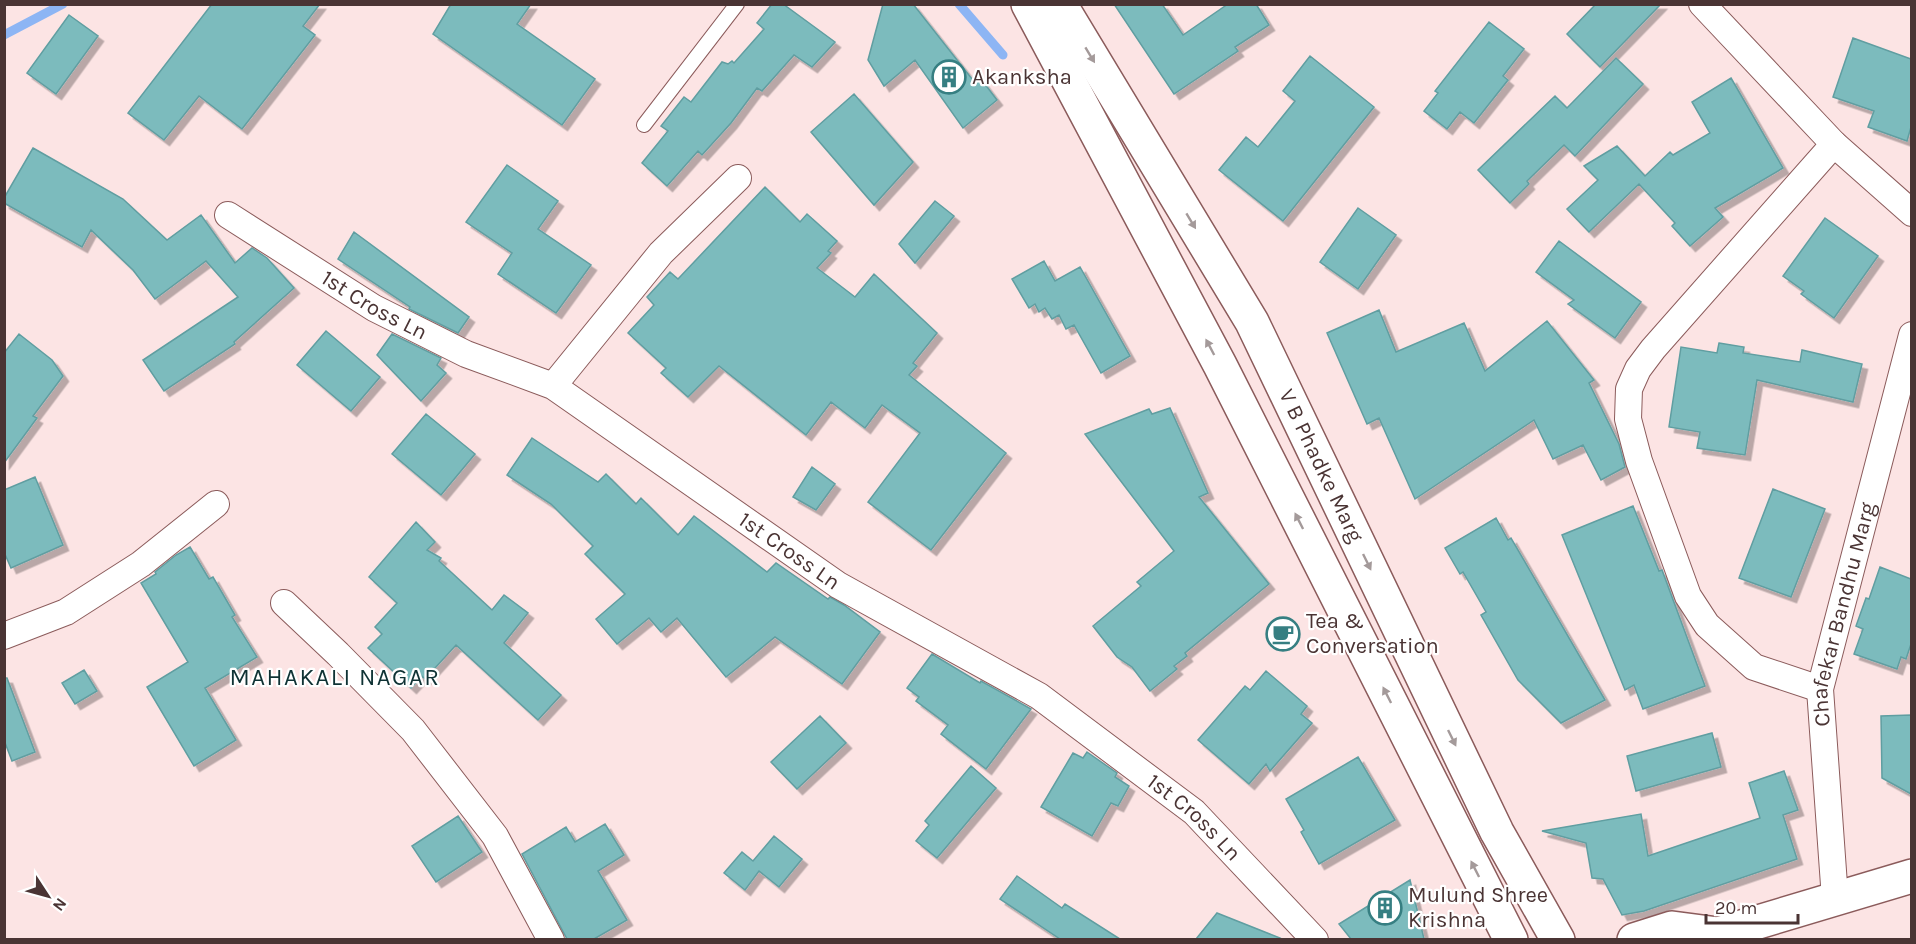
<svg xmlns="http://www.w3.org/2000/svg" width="1916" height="944" font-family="Karla,sans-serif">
<defs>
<filter id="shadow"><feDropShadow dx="5.5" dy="5.5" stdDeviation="0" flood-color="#0004"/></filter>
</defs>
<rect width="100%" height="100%" fill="#fce4e4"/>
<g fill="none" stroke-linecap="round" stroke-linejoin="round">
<path stroke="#8db5f4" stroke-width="9" d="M959,4L1003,55
M4,35L63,4"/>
</g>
<path fill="#7cbbbd" stroke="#609ea1" stroke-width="1.5" filter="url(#shadow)" d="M212,4H320L303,26L315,35L242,129L199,96L164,140L128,113Z
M451,4H531L517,24L595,79L562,125L433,34Z
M772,4H783L835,42L812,67L794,55L762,91L757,88L731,123L702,155L698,151L667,186L642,163L668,131L661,126L684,97L691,102L722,62L728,64L732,61L734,63L764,29L757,23Z
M883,4H913L972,79L978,75L997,100L963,128L915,60L884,86L868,60Z
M1114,4H1162L1183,35L1228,4H1256L1269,25L1235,47L1238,51L1174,94Z
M1596,4H1661L1600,67L1567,34Z
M69,15L98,36L56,94L27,73Z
M1489,22L1524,49L1503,76L1508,80L1474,123L1460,112L1447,129L1424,111L1438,93L1435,91Z
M1853,38L1911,59V127L1907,141L1868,127L1874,111L1833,97Z
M1310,56L1374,107L1283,221L1219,170L1246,137L1258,147L1295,101L1283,91Z
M1616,58L1643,84L1575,156L1564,145L1527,181L1529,184L1510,203L1478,170L1555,96L1567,108Z
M1731,78L1783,168L1715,208L1723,217L1690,246L1672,226L1675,223L1639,184L1589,232L1567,209L1598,180L1584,166L1617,146L1645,176L1670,152L1673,155L1710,133L1692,102Z
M854,94L913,162L874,205L811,132Z
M33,148L123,199L167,240L201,215L235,263L252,248L267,258L294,288L234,342L235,344L164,391L143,360L238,297L206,261L155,299L133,270L91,230L82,247L4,203V198Z
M507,165L558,201L538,229L591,265L556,313L498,274L512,253L466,222Z
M765,187L800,222L807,214L837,241L828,251L831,253L817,268L855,297L874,274L937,333L913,363L917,366L909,375L1006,453L931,550L868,502L920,433L882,405L865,428L831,402L806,435L719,366L688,397L661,373L666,368L628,333L654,305L647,297L670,272L678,279Z
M935,201L954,216L915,263L899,244Z
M1358,208L1396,235L1358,289L1320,262Z
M1825,218L1878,256L1834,318L1801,294L1804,291L1783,276Z
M354,232L469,317L458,333L409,309L410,307L338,259Z
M1559,241L1641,302L1615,338L1568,304L1574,300L1536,272Z
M1044,261L1055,281L1080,267L1130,356L1101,373L1074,325L1066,329L1059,315L1052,319L1045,308L1039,312L1035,304L1029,308L1012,279Z
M1379,310L1396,352L1464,323L1485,371L1547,321L1594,380L1589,383L1619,444L1625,467L1601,480L1583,445L1553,459L1534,420L1415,499L1379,418L1367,424L1327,333Z
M326,331L380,377L351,411L297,365Z
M19,334L52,360L63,376L33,416L37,418L4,463V353Z
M392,334L441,358L437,365L446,373L421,401L377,355Z
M1719,343L1744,347L1743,353L1800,362L1802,350L1862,364L1853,402L1757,380L1745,455L1697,448L1700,432L1669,427L1681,347L1717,353Z
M1170,408L1208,493L1199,497L1269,584L1185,653L1187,656L1174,666L1177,669L1150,691L1132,667L1117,657L1093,626L1141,586L1137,582L1174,551L1085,434L1149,409L1152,414Z
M426,414L475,454L441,495L392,454Z
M532,438L598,482L606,474L636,504L641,498L678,535L694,516L767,572L776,563L828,599L830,597L844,605L880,632L842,684L775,637L726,677L677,618L661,632L649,618L617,644L596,619L625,594L585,554L593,546L551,504L507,475Z
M812,467L835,484L816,510L793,497Z
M35,477L63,545L11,568L4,552V490Z
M1773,489L1825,509L1791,597L1739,578Z
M1633,506L1659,571L1662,570L1705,686L1643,709L1634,685L1625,690L1562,535Z
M1496,518L1508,540L1511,538L1605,700L1561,723L1518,680L1481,615L1486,612L1463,572L1460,574L1445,548Z
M416,522L435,542L427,550L441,558L439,561L492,610L504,595L528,613L504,643L561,695L538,720L456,645L425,679L422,676L411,688L368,648L382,634L375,627L397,603L369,577Z
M190,547L209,579L213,577L235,615L232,617L257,657L205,688L236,740L194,766L147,687L188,662L141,583L156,574L155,572L176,555Z
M1880,567L1911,579V644L1906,659L1901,657L1897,669L1854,654L1863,629L1856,626L1866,598L1869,599Z
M932,654L980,683L981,681L1031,709L986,769L941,734L948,725L916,701L919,697L907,688Z
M84,670L97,691L75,704L62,683Z
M1266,671L1307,706L1301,714L1312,723L1270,771L1266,764L1249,784L1198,740L1245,686L1250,690Z
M4,678H7L35,752L12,761L4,740Z
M1911,715V794L1882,778L1881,716Z
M820,716L846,743L797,789L771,762Z
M1712,733L1721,767L1636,791L1627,756Z
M1087,752L1117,773L1115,777L1129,786L1118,806L1111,803L1092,836L1041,807L1073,753L1083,758Z
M1358,757L1395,820L1319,864L1301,832L1304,830L1286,799Z
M971,766L996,788L937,858L916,841L929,825L925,821Z
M1784,771L1798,810L1783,815L1797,859L1644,911L1622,915L1603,879L1592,878L1586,843L1542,831L1641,814L1648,856L1760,818L1749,783Z
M458,816L482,852L436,882L412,846Z
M605,824L624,855L598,871L627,920L594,939H567L522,854L566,827L575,842Z
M774,836L802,859L779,887L759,871L745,890L724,873L742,852L753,861Z
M1017,876L1062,908L1065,904L1120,939H1060L1000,899Z
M1410,880L1424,939H1351L1339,924Z
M1217,913L1280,938L1279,939H1196Z"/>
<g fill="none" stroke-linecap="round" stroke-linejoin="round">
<g stroke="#8b5b5b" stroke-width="16">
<path id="service" d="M644,125L737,4"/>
</g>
<g stroke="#8b5b5b" stroke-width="28">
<g id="minor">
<path d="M1702,4L1834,144L1912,213"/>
<path id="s1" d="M228,215L374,308L466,354L553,386L838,585L1039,696L1194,812L1315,940"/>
<path d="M553,386L661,253L738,178"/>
<path d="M284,603L338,654L413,730L495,836L551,940"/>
<path d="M4,636L66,612L141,564L216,504"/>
<path d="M1820,689L1754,667L1707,625L1688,596L1639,461L1628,419L1629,389L1638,369L1653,349L1834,144"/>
<path id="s2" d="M1835,899L1820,689L1912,335"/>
</g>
</g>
<g stroke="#8b5b5b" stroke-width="36">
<g id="tertiary">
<path d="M1028,4L1220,365L1511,940"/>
<path id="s3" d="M1060,4L1252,322L1497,832L1558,940"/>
<path d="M1634,940L1672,928L1718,934"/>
<path d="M1712,940L1718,934L1912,876"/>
</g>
</g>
<use href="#service" stroke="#fff" stroke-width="14"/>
<use href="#minor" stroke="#fff" stroke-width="26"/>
<use href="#tertiary" stroke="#fff" stroke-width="33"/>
</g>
<defs><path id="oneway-solid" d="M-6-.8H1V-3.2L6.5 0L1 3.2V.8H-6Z" transform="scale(1.5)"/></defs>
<g fill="#a49a9a">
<use href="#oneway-solid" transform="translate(1090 55) rotate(59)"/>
<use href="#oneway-solid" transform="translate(1191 221) rotate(59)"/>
<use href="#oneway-solid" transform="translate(1210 347) rotate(-118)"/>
<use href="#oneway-solid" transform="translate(1299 521) rotate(-117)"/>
<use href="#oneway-solid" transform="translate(1367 562) rotate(64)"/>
<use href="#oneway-solid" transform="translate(1387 695) rotate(-117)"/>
<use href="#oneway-solid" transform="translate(1452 738) rotate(64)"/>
<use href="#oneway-solid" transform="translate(1475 869) rotate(-117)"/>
</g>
<defs>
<g id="building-ring" transform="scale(1.725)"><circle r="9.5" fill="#fff" stroke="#367f82" stroke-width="1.5"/><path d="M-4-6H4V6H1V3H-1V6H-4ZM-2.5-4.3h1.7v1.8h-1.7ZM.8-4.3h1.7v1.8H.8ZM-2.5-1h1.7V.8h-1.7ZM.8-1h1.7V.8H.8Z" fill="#367f82"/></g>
<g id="cafe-ring" transform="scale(1.725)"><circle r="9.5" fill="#fff" stroke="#367f82" stroke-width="1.5"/><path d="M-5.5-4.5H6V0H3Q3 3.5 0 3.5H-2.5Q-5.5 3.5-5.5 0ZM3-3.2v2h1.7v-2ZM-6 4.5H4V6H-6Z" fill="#367f82"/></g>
</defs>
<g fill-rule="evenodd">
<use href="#building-ring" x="949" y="77"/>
<use href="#cafe-ring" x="1283" y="634"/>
<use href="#building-ring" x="1385" y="908"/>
</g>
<g text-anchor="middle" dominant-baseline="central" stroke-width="4.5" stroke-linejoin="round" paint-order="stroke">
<g font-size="22" fill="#4a3434" stroke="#fff" text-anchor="start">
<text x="972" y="77">Akanksha</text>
<text x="1306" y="621">Tea &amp;<tspan x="1306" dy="25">Conversation</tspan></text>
<text x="1408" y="895">Mulund Shree<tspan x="1408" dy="25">Krishna</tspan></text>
</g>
<g font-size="22" fill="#4a3434" stroke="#fff">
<text stroke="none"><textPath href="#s1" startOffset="172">1st Cross Ln</textPath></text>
<text stroke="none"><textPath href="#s3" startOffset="531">V B Phadke Marg</textPath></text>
<text stroke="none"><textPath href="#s1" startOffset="657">1st Cross Ln</textPath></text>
<text stroke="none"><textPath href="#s2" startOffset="288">Chafekar Bandhu Marg</textPath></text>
<text stroke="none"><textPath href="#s1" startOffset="1143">1st Cross Ln</textPath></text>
</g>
<g font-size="24" letter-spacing="1.5" fill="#0f3234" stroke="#fff">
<text x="335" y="677">MAHAKALI NAGAR</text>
</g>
</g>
<rect width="1916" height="944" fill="none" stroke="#4a3434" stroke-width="12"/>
<g transform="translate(48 896) rotate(126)" stroke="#ffffff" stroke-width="4.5" paint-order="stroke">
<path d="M0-4.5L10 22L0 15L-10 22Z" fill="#4a3434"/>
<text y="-9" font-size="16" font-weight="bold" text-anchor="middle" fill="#4a3434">N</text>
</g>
<path d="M1706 914v9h92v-9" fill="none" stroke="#4a3434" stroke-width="3"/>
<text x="1715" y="914" font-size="18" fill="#4a3434" stroke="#ffffff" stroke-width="4.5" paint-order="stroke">20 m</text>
</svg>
